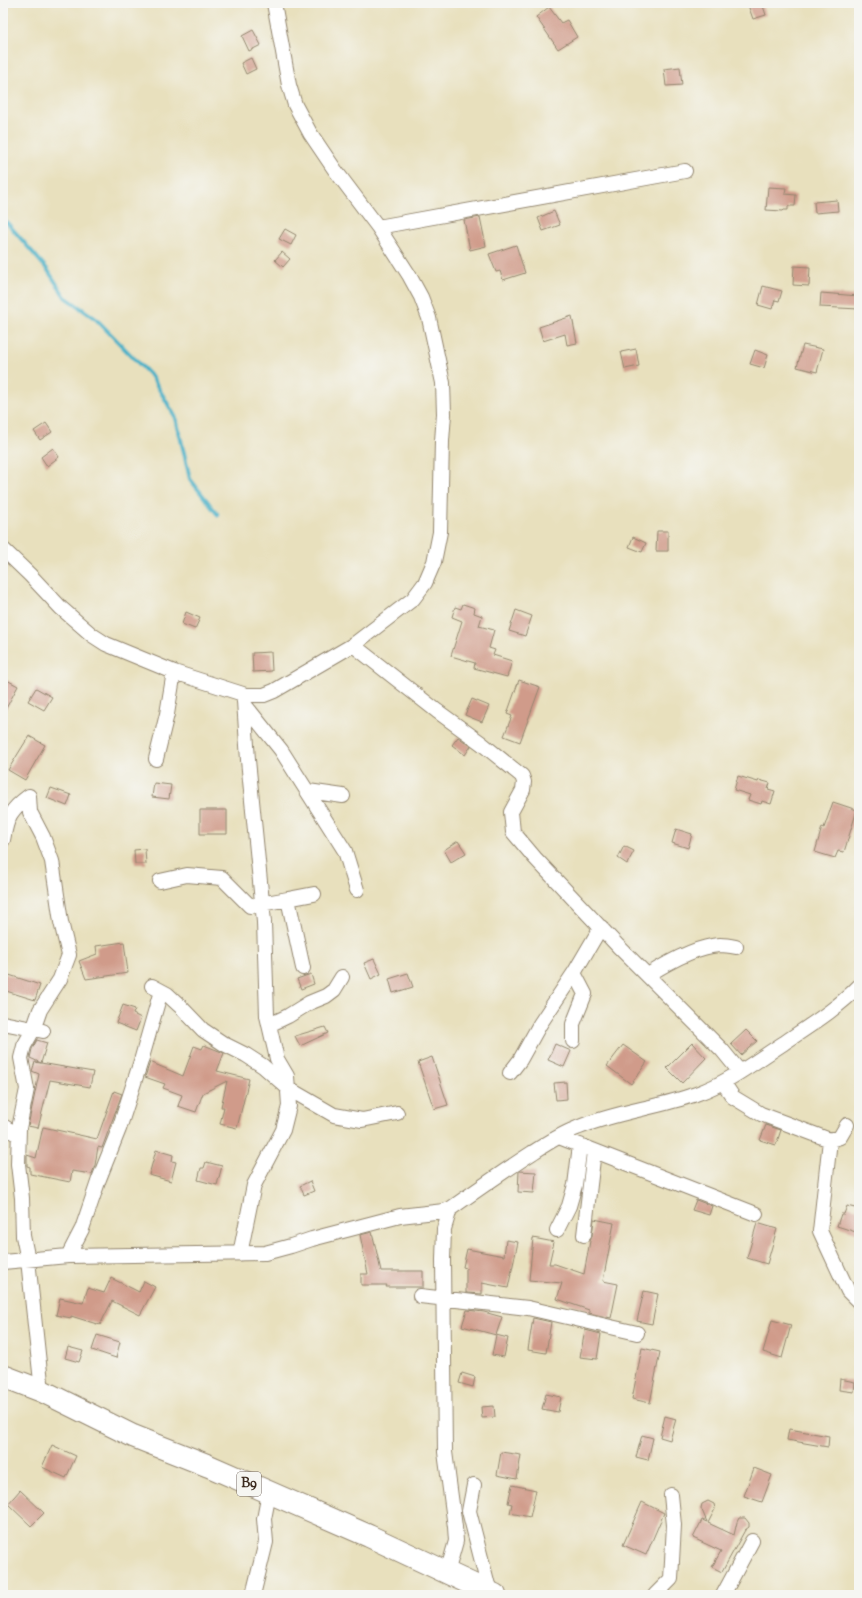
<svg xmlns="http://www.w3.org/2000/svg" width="862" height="1598" font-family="'Sorts Mill Goudy',serif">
<rect width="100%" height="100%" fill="#f6f6f2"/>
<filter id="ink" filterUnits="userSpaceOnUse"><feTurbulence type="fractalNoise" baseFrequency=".025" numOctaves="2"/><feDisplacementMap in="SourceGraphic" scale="8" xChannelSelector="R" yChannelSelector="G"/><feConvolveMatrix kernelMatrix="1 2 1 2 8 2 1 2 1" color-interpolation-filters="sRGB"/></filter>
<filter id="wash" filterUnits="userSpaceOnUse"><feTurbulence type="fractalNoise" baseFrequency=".012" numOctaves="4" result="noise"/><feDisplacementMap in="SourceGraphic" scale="16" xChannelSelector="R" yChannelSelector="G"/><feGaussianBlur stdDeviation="0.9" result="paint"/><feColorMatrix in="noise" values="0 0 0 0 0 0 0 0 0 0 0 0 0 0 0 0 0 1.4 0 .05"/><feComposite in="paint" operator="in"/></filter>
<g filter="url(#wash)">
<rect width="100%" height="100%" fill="#e8e0bd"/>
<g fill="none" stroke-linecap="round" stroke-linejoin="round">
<path stroke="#48b1c7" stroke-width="4" d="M3,218L47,269L65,297L96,319L152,377L176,418L190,479L218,515"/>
</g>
<g id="blocks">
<path fill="#d09b8a" d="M756,3H762L766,15L753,19L748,5Z
M549,7L561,23L567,20L577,37L558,49L536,17Z
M253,30L261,45L249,51L242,36Z
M251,58L256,69L246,74L241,63Z
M680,67L682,85L666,86L664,69Z
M768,187L786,188L785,194L796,195L795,206H788V210H784L783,211L766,210Z
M837,200L838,211L815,213L814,202Z
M554,211L560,225L543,231L538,218Z
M480,217L486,246L470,250L464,220Z
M285,229L296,235L291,245L279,239Z
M516,245L525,273L503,280L500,271L496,272L489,254Z
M282,252L290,259L283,267L275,260Z
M794,266L810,267L809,286L793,285Z
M763,286L782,291L779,301L775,300L772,309L758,305Z
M821,293L859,296V309L820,307Z
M572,316L577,343L567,345L565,334L543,341L539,327Z
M803,345L823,349L817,372L797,367Z
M636,349L639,366L625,369L621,352Z
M755,350L768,355L764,368L750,364Z
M46,423L52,432L40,440L34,431Z
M53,448L59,457L47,466L41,457Z
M657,531H668V551H656Z
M633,537L646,543L642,552L629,547Z
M463,604L475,608L474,613L482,616L479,626L494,630L489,648L495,650L493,655L512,661L507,677L474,668L475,663L451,656L462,621L452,617L455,607L461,609Z
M516,610L532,616L525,636L509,631Z
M186,612L200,618L195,629L182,624Z
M271,652L272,671L253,672L252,653Z
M3,678L18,686L3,714Z
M519,680L540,687L520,742L504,736L512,716L507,714Z
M36,688L52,697L44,710L28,701Z
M472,699L489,706L482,722L465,715Z
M29,736L45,745L25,780L8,770Z
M458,737L471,746L465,755L452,745Z
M738,776L758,782L759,780L770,783L768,789L775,791L771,804L762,801L761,804L748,800L750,795L734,790Z
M154,783L171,785L169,799L152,797Z
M51,788L71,795L67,806L47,798Z
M833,802L857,810L844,852L838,851L835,858L815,852L822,827L824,828Z
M200,810H227V834H200Z
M676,829L692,834L688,848L672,843Z
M458,841L466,853L451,862L444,850Z
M624,846L634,851L627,864L618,858Z
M145,849L146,864H135L134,850Z
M124,942L128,973L86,979L79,961L97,954L96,946Z
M374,959L381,974L371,979L364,963Z
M3,973L40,985L35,1000L3,990Z
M408,973L413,987L393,993L389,979Z
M311,974L314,984L301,989L297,979Z
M123,1005L135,1009L133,1014L141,1018L136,1031L116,1023Z
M325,1027L328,1033L300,1046L295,1036Z
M746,1030L757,1041L741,1055L731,1044Z
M37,1040L47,1043L41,1063L30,1058L32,1049Z
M692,1043L706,1058L682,1083L667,1068Z
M555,1044L571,1051L564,1067L548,1060Z
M204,1045L224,1053L217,1071L249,1079L237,1128L220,1124L224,1107H221L227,1081L203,1093L196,1112L178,1106L182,1095L163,1088L165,1084L145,1077L150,1062L183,1076L194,1046L202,1049Z
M623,1045L647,1062L631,1084L607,1066Z
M432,1057L448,1105L434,1109L418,1062Z
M35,1062L93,1072L90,1087L50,1080L38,1128L28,1126L39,1074L32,1071Z
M566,1082L567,1099L556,1100L554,1083Z
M114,1091L122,1094L102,1148L98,1147L95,1165L92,1174L72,1171L70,1182L30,1174V1167L27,1166V1155L36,1158L43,1127L97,1139Z
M766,1125L781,1130L776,1145L760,1140Z
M156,1150L173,1155L172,1161L176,1162L171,1181L149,1175Z
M206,1162L222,1166L217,1185L198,1180L201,1168H204Z
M519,1171L536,1172L534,1193L518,1192Z
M310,1181L314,1191L304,1195L300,1186Z
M696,1200L712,1206L709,1215L692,1210Z
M847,1206L859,1209V1233L837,1226L841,1214H844Z
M594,1219L614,1223L603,1281L618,1284L611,1318L589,1313V1310L557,1299L562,1283L529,1280L533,1238L554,1242L549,1264H555L584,1274L590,1241L592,1236Z
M757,1223L777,1229L767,1264L747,1258Z
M372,1232L381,1271H423V1287H386L387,1285H361V1274H368L360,1235Z
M506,1240L518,1242L508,1288L482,1283V1294L466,1293V1268L463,1267L467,1249L504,1256Z
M111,1278L139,1292L144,1281L155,1287L140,1315L112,1301L100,1325L71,1316V1318L56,1315L60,1298L83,1303L88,1288L104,1293Z
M644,1291L658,1294L652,1324L637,1321Z
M467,1310L484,1312L502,1317L496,1335L462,1326Z
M533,1318L551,1322L546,1353L528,1350Z
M772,1320L791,1325L782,1358L763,1352Z
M585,1330L601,1334L597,1359L580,1357Z
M97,1335L120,1342L116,1358L92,1350Z
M496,1335L508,1338L504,1357L492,1355Z
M68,1347L83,1351L79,1362L65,1358Z
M642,1348L660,1352L650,1403L632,1399Z
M462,1373L475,1377L473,1387L459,1383Z
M840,1379L855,1382L854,1392L839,1390Z
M546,1394L561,1397L558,1412L542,1409Z
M494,1406L495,1417L482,1418L481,1407Z
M665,1416L676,1419L670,1440L660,1437Z
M789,1429L829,1436L828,1447L787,1440Z
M642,1435L653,1438L648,1460L636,1457Z
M52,1445L76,1456L66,1478L42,1467Z
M501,1452L521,1455L517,1479L497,1475Z
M754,1468L772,1475L762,1502L744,1496Z
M512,1485L536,1490L530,1517L510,1513L512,1504L508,1503Z
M20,1490L44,1513L31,1526L8,1504Z
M708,1501L714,1504L715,1509L708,1523L734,1535L737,1522L739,1518H745L749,1523V1527L745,1530L722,1572L712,1567L721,1551L693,1538L702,1520L707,1522L701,1508L702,1504Z
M642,1502L664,1513L646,1555L623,1545Z"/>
</g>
</g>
<g filter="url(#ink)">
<use href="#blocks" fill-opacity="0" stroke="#92856e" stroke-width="1"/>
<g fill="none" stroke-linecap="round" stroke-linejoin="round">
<g stroke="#92856e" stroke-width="16">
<path id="minor" d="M378,227L685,171
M3,549L30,575L61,608L92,635L106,644L174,672L246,695H264L274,691L353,645L413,599L425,583L434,562L440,532L442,441L444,414L443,383L429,318L421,297L409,275L378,227L335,170L310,133L295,105L289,85L274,3
M353,645L437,711L481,743L522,776L524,782L523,790L511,812L513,832L535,858L618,946L722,1050L740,1072
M245,705L281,750L345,851L357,890
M156,759L167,714L174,672
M308,791L343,796
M3,840C7,817 10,810 29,796L30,812L43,837L52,861L61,922L69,955L60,979L40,1010L33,1030L24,1046L21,1058L27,1089L19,1128L18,1164L22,1198L23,1236L28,1260L42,1391
M160,881L187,875L222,878L250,906L288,899L303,968
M288,899L314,894
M648,975C667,963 697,946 720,945C725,945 731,946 736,947
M152,986L167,994L180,1006L203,1030L224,1044L246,1055L263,1066L289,1089L334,1115L362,1120L397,1113
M3,1023L43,1031
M269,1025L288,1016L309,1003L326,996L334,990L342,977
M573,1041V1024L585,994L574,973L601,927
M510,1073L520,1060L540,1024L574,973
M723,1082L733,1097L761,1114L830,1140L840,1137L847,1125
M3,1126L18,1135
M559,1137L756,1214
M830,1140L820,1231L848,1291L859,1302
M557,1230L569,1206L575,1185L580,1145
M584,1235L594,1151
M240,1254L254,1185L283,1130L289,1106L287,1076L277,1059L267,1016L264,922L248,760L244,701L246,695
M68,1256L82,1229L99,1179L119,1129L141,1061L161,991
M3,1262L68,1256L265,1253L291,1246L312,1239L400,1216L444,1211L450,1209C477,1190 504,1171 532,1153C546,1144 561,1134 577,1128C615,1112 657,1108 696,1094C728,1083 756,1061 784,1043C809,1026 838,1008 859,986
M420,1296L528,1308L637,1333
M474,1485L469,1511L490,1593
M447,1573L456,1541L455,1527L445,1452L443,1260L444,1229L450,1209
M253,1595L266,1542L264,1519L269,1493
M655,1595L671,1579L674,1525L671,1495
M723,1595L752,1541"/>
</g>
<g stroke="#92856e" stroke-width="24">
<path id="trunk" d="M3,1376L42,1391L133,1436L209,1466L369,1536L495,1595"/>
</g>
<use href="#minor" stroke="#fff" stroke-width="14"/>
<use href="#trunk" stroke="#fff" stroke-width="22"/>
</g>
</g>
<g text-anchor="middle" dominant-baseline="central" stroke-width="3" stroke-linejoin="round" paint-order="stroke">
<rect fill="#f6f6f2" stroke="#73675e" stroke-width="1" x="237" y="1472" width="24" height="24" rx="3"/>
<g font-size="14" font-weight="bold" fill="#3b2a1e">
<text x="249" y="1484">B9</text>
</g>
</g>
<rect width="862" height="1598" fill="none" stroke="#f6f6f2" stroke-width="16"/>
</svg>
